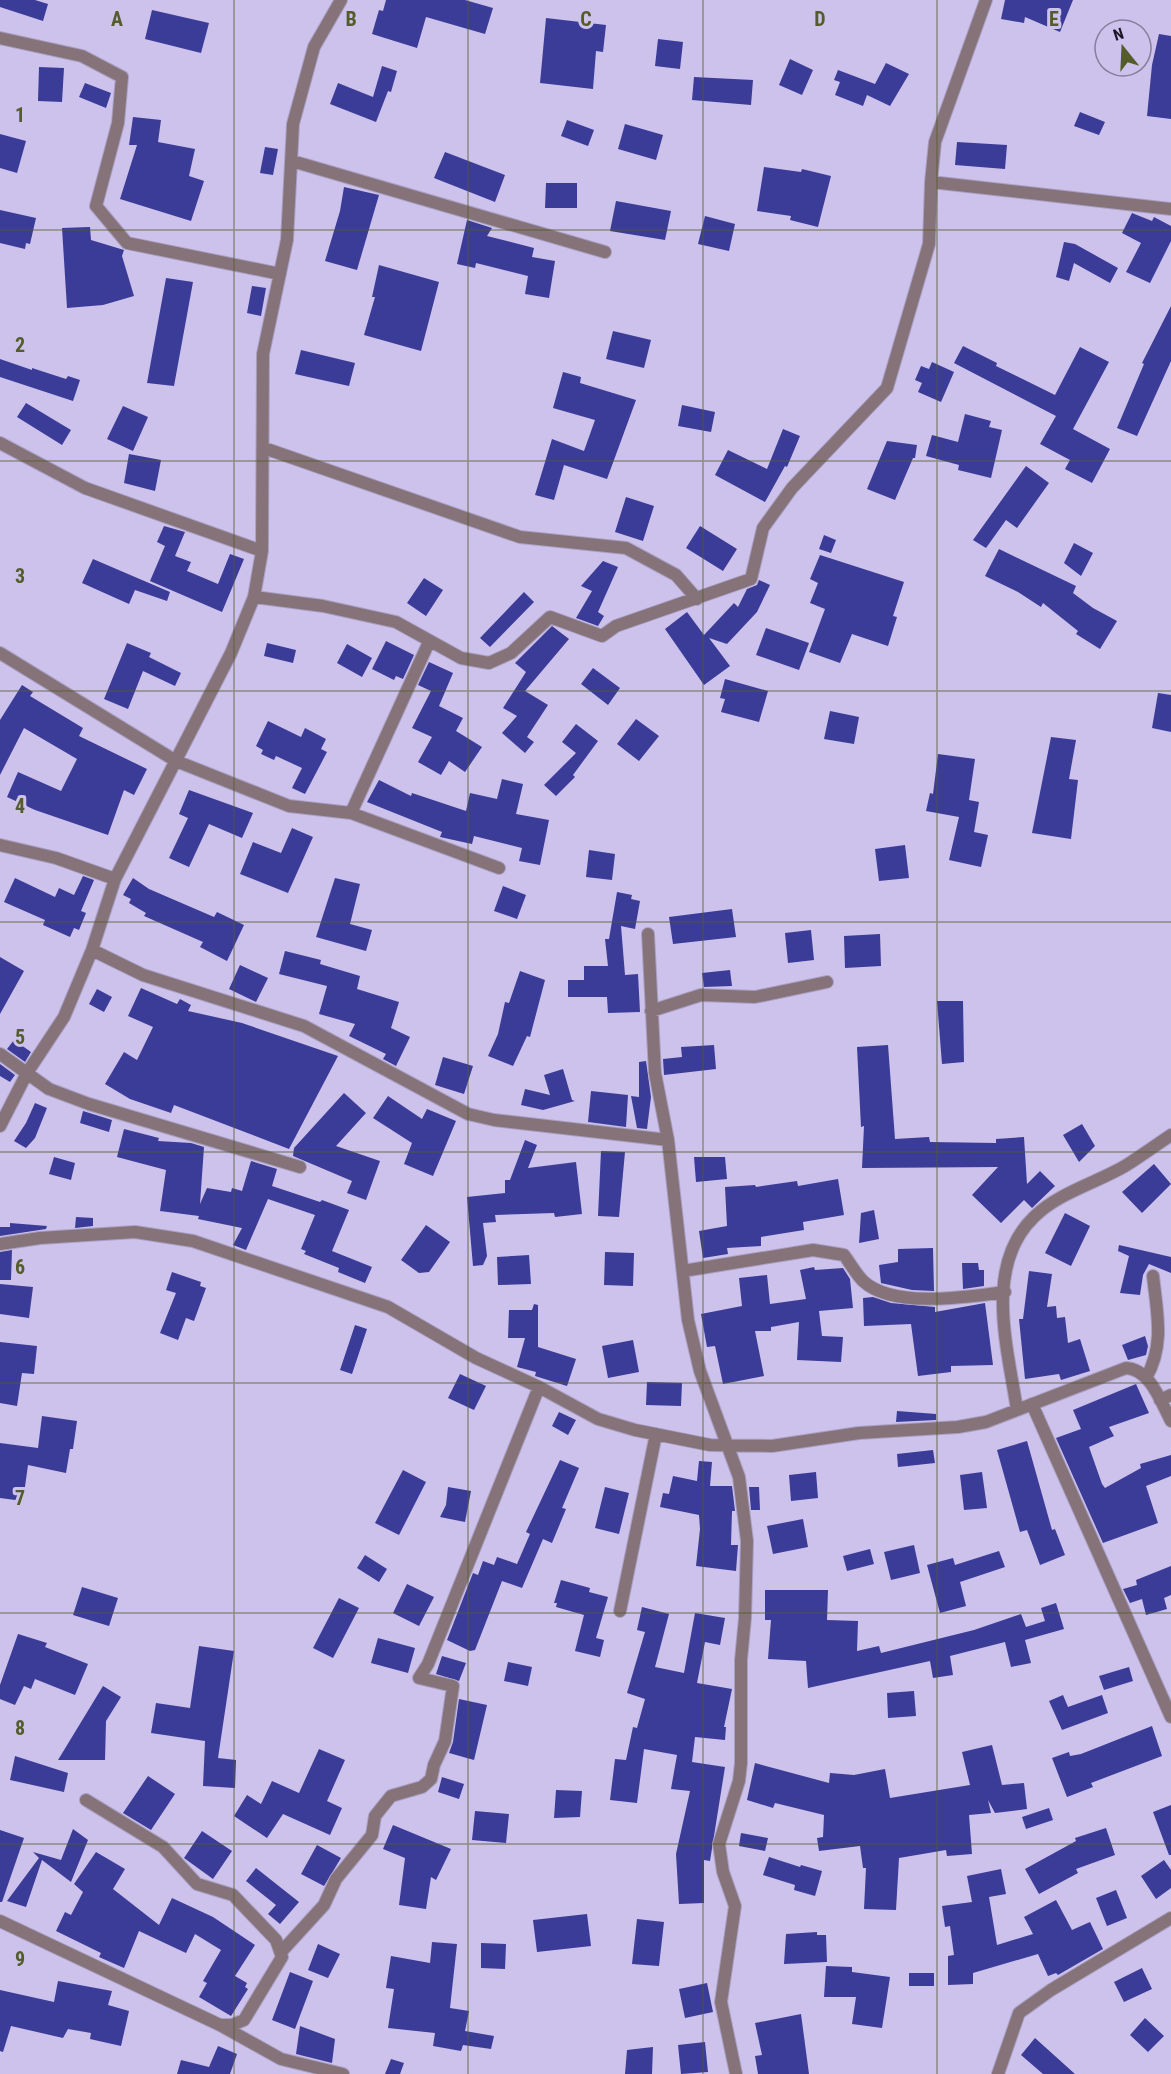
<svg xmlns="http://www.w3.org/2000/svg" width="1171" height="2074" font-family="'Roboto Condensed',sans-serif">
<rect width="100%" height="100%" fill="#cdc2eb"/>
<path fill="#3b3b98" d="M0,0H35L48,4L43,21L0,7Z
M386,0H465L493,8L485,34L426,17L417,48L372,34L379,10L383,11Z
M1005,0H1073L1060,32L1025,17L1024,23L1001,19Z
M152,10L209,23L201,53L145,39Z
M546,18L606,25L603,52L596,51L593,89L540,83Z
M1159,34L1171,36V119L1147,116L1152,65Z
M658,39L683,42L680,69L655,66Z
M790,59L813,70L802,95L779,85Z
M886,63L909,74L890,106L867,95L863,106L835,95L840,82L834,80L838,70L875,84Z
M382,66L397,71L391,92L388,91L376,122L330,104L338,83L373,97Z
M39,67L64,68L62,102L38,101Z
M694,77L753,80L751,105L692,100Z
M85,83L111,93L106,108L79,97Z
M1080,112L1105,122L1099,135L1074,126Z
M133,117L161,120L158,142L195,149L189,176L204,181L191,221L120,199L137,145H129Z
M567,120L594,130L588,146L561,136Z
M625,124L663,135L656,160L618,149Z
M0,134L26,141L17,173L0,168Z
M957,142L1007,145L1005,169L955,165Z
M265,147L278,149L273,175L260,173Z
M445,152L505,175L495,202L434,178Z
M764,167L801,172L802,169L831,176L818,227L790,220L791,216L757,211Z
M546,183H577V208H545Z
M344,187L379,195L357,270L325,261L340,211Z
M616,201L671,211L665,240L610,231Z
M0,210L36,218L30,244L26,243L25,249L0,243Z
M1132,213L1152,221L1154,217L1171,226V241L1150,283L1126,272L1141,243L1122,233Z
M705,216L735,224L729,251L698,244Z
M467,220L492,228L487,236L534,248L532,257L555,261L549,298L525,294L528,276L476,263L475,268L457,264Z
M90,227L91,240L124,250L122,256L134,296L103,305L67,308L62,228Z
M1064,242L1075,244L1118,268L1110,283L1074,263L1069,281L1056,277Z
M379,265L439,282L421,351L364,335L375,297H372Z
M166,278L193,282L174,386L147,383Z
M252,286L266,288L261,316L247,313Z
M1171,306V361L1137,436L1117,428L1144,364L1142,363Z
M613,331L651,340L644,368L606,359Z
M963,346L997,363L996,366L1055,395L1080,347L1109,362L1073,429L1110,449L1092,483L1065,469L1070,460L1040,444L1056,416L954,363Z
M301,350L355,363L349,386L295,374Z
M0,359L32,370V368L66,379L68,376L80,380L73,401L0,377Z
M932,362L954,372L941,402L918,392L922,383L915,380L921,366L929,369Z
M563,372L581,377L580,383L636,400L607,479L564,465L554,500L535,495L552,439L584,451L595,420L553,408Z
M26,403L71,430L62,445L17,417Z
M682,405L715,412L711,432L678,426Z
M123,406L148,417L133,451L107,439Z
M965,414L991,421L989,427L1002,430L991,478L958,470L959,465L926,456L932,435L958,442Z
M783,429L800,436L787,467L785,466L765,502L715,475L728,450L767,469Z
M887,441L917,445L915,458H913L895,500L867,489Z
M129,454L161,460L155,491L124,483Z
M1026,466L1049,483L1017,528L1006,520L986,548L973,540Z
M626,497L654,506L643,541L615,532Z
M164,526L185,532L175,556L191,562L187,571L218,584L230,554L244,559L222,612L150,581L165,546L157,542Z
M700,526L737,549L723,571L686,548Z
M824,535L836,540L831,553L819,549Z
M1074,543L1093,553L1081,576L1064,563Z
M999,549L1076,586L1073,593L1093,608L1117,621L1100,649L1076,634L1078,631L1043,603L1041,607L1018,592L985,576Z
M820,555L904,582L893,616L897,617L888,646L852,634L840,663L809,652L825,609L810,603L818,583L810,579Z
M93,559L170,592L167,601L135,590L129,604L82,583Z
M603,561L618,567L598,612L604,616L598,626L576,618L592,591L581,586Z
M424,578L443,590L426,616L407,603Z
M759,580L770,585L757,612L727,644L709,638L730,666L704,685L665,629L687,612L704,635L734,603L738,607L747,589L757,585Z
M524,592L534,602L490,647L480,638Z
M552,626L569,639L525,691L548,705L527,737L534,742L525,753L502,733L517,716L503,708L526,672L515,663Z
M766,628L809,643L799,670L756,655Z
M386,641L414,655L403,679L396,676L394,680L372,669Z
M127,643L151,653L149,657L181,673L175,686L143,671L128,709L104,699Z
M267,643L296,650L293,663L264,656Z
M347,644L372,658L362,677L337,663Z
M429,662L453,673L439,706L463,718L456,731L482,747L465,772L449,761L441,775L418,762L432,737L412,728L431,691L418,685Z
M593,668L620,688L608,705L581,684Z
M725,679L768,691L759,722L721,712L725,699L720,698Z
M22,685L33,692L30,696L83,728L79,736L147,769L134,795L124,790L108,835L35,810L7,797L18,772L61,791L77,759L24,728L0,775V720Z
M1158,693L1171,695V732L1152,728Z
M830,711L859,717L854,744L824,739Z
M636,719L659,736L639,761L617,744Z
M268,721L301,737L305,728L326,739L321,749L327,752L305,794L292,788L302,768L276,756L274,760L261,754L263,750L256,746Z
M576,724L598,741L573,775L575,777L556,796L544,785L576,753L562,742Z
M1051,737L1076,740L1069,779L1078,780L1071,839L1032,833Z
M938,754L975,759L969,800L979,802L974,832L988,835L981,867L949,860L959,817L926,811L930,793L933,794Z
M502,779L523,784L516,814L549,820L540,865L519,861L522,848L474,836L472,844L440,837L442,832L367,802L379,780L411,796L412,793L466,811L470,793L497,799Z
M189,790L253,813L242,838L209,824L189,867L169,858L188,818L179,814Z
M292,828L313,837L288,893L240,874L253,842L281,853Z
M905,845L909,878L879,881L875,849Z
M589,850L615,854L612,880L586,877Z
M83,876L94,880L81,911L86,913L79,930L74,928L70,937L43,925L45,920L4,902L15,878L55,897L59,888L74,895Z
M133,878L149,889L214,917L217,912L244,925L227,961L200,947L203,942L144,916L146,913L129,903L131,899L123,895Z
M335,878L360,884L350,924L372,930L366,951L316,937Z
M503,886L526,895L517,919L494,911Z
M617,892L632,895L631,899L640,901L635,929L621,926L625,975L638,974L640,1012L608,1013L607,997H568V980H584V966H608L605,939H609Z
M732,909L736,937L673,944L669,917Z
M811,930L814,960L788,963L785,933Z
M880,934L881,966L845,968L844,936Z
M285,951L321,960L320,964L360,976L357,989L399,1002L391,1028L410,1037L396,1066L383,1059L386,1054L349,1036L355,1024L319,1014L327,986L279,974Z
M0,957L24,971L0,1014Z
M240,965L268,978L256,1002L229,989Z
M730,970L732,986L704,987L702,973Z
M520,971L545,980L530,1037L527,1036L513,1066L488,1056L498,1034L505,1002L509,1003Z
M141,988L177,1004L180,999L191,1005L188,1011L242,1023L338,1056L289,1149L174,1105L171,1113L130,1099L105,1084L124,1052L137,1060L153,1027L128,1016Z
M97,989L112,997L104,1012L89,1004Z
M937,1001H963L964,1062L942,1064Z
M14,1040L31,1052L25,1062L7,1049Z
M714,1045L716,1069L664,1075L663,1059L682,1057L681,1047Z
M888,1045L895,1139L929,1137L930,1142L996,1143V1139L1024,1137L1027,1184L1040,1171L1055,1186L1032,1208L1024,1200L1001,1223L972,1195L998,1167L862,1168L864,1126L861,1127L857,1047Z
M443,1057L473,1066L464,1094L435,1085Z
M646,1061L651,1097L647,1129L637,1128L631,1096L639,1097V1062Z
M0,1064L15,1075L10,1082L0,1076Z
M563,1069L572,1100L575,1101L543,1110L521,1105L525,1089L550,1095L544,1075Z
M591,1091L628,1095L626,1127L588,1122Z
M344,1093L366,1113L336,1146L380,1161L366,1200L347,1193L352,1181L293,1156L294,1148Z
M388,1096L422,1119L427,1109L456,1121L433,1176L404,1164L412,1143L373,1118Z
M35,1103L47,1108L35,1138L26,1148L14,1141L26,1123Z
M83,1111L112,1120L109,1132L80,1123Z
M1082,1124L1095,1146L1079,1162L1063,1135Z
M124,1129L159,1138L158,1141L191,1143L204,1147L200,1204L207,1188L231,1192L232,1188L242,1191L251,1161L277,1169L272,1186L320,1202L322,1200L349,1210L332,1251L372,1267L365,1283L338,1272L339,1268L304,1254L306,1251L301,1249L315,1215L268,1199L246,1250L233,1245L242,1228L198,1219L199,1216L160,1211L166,1170L117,1157Z
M525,1140L537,1145L528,1168L576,1162L582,1214L555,1217L554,1213L495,1215L496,1222L483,1223L487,1256L483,1265L473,1266L467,1197L505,1193V1180H510Z
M601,1151L625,1152L619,1217L598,1216Z
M54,1157L75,1163L71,1180L49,1174Z
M694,1157H725L727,1179L696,1182Z
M1154,1164L1171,1184L1142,1213L1122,1192Z
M838,1179L844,1215L803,1222L804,1230L761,1237V1246L727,1248L728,1254L703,1258L699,1231L727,1226L725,1187L755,1185L756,1187L797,1181L798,1186Z
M874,1210L879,1239L859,1243L861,1213Z
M1065,1213L1090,1226L1071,1266L1045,1253Z
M76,1217L93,1218V1226L75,1228Z
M10,1223L47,1226L46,1229L0,1236V1227H10Z
M426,1225L450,1242L429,1272L419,1273L401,1260Z
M1119,1245L1171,1257V1273L1149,1264L1143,1275L1140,1295L1120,1293L1129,1256L1118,1251Z
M933,1248L934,1291L912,1290L881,1283L879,1265L898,1262V1249Z
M12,1250L11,1280H0V1252Z
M605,1252L634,1253L633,1286L604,1285Z
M529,1255L531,1284L498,1285L497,1257Z
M962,1263H978L979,1270H984V1286L963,1289Z
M814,1267L815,1270L843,1268L850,1279L853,1308L819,1311L822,1336L843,1337L841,1362L797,1360L799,1322L771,1327V1331H755L764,1376L723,1384L715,1346L707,1347L701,1314L742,1306L739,1278L767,1275L770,1304L806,1299L800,1270Z
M1029,1271L1052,1274L1047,1307L1056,1306L1057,1318L1065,1317L1068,1343L1080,1339L1090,1371L1061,1380L1059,1374L1025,1379L1019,1319H1023Z
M172,1272L201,1282L200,1286L206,1288L194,1321L186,1318L178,1340L160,1333L176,1293L166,1290Z
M0,1284L33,1287L29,1318L0,1314Z
M873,1297L891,1303L935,1307V1312L985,1303L993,1365L951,1366V1372L918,1376L911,1324L864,1326L863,1298Z
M534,1304L538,1305V1347L576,1359L567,1386L535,1376L536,1372L517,1367L525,1338H508L509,1310H532Z
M355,1325L367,1329L352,1374L340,1370Z
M1145,1336L1148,1346L1146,1355L1128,1360L1122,1345Z
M633,1340L639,1372L608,1378L602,1346Z
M0,1342L37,1346L34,1374L22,1373L17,1406L0,1403Z
M460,1374L486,1386L474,1410L448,1398Z
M647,1382L682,1383L681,1406L646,1405Z
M1136,1384L1149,1413L1109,1427L1114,1436L1089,1447L1102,1484L1105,1488L1141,1468L1140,1464L1171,1455V1476L1146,1486L1158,1523L1103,1543L1056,1438L1081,1429L1073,1410Z
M897,1411L936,1414V1420L896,1422Z
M559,1412L576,1420L568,1435L552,1426Z
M42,1416L77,1421L73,1449H70L66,1473L28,1465L23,1501L0,1498V1443L38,1448Z
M1027,1441L1052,1530L1055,1529L1065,1555L1040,1565L1027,1530L1020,1532L997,1450Z
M933,1450L935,1463L898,1467L897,1454Z
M560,1460L579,1468L562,1508L566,1509L552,1543L543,1539L522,1588L502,1581L475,1650L470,1651L447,1640L473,1573L478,1575L483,1561L494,1565L497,1557L517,1564L530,1534L526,1532Z
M699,1461L712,1462L710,1486H732L735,1511H732L731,1545H738L736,1571L696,1566L700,1529L699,1515L660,1507L663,1493L669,1494L673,1476L697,1481Z
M403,1470L426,1482L399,1535L375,1523Z
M816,1472L818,1498L791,1501L789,1475Z
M982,1472L987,1508L964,1510L960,1475Z
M448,1487L471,1491L465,1522L440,1517L446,1505Z
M605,1487L629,1493L619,1534L595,1528Z
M749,1487H759L760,1510H751Z
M803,1519L808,1547L773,1554L767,1526Z
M914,1545L920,1573L891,1580L884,1552Z
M870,1549L874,1564L847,1571L843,1556Z
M999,1551L1005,1567L960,1582L966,1606L940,1613L927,1565L953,1558L955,1565Z
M365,1555L387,1569L379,1582L357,1568Z
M1171,1566V1595L1164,1598L1167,1609L1146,1615L1142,1599L1130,1603L1123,1589L1137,1585L1136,1580Z
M561,1580L590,1588L589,1592L608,1597L596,1638L604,1640L600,1657L575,1651L584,1615L556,1607L557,1603H554Z
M407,1584L434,1597L419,1626L393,1613Z
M82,1587L118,1598L109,1626L73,1615Z
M765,1590H828L827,1620L858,1621L857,1651L879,1646L881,1653L974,1630L1021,1614L1026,1627L1045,1621L1041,1608L1056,1603L1064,1629L1025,1640L1031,1663L1011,1667L1005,1642L950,1656L953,1675L933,1678L930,1661L808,1688L806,1661L768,1659L771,1620H765Z
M339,1598L359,1608L333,1658L313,1648Z
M642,1607L669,1614L655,1667L684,1673L695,1613L725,1618L720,1645L705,1642L697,1683L732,1689L724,1727H726L725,1740L695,1737L692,1762L725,1767L710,1861L704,1860V1903L679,1904L676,1854L690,1791L671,1789L677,1755L644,1749L637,1803L610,1800L615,1759L626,1760L633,1727L637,1728L645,1699L627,1693L645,1632L637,1630Z
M18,1634L47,1643L45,1647L88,1664L75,1695L35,1679L31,1689L24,1686L15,1705L0,1699V1685Z
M378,1638L415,1648L408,1673L371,1663Z
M199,1646L234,1651L218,1758L236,1760L235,1788L203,1786L205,1741L151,1733L156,1703L190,1708Z
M442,1656L466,1663L459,1681L436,1674Z
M508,1662L532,1667L528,1686L504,1681Z
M1129,1667L1133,1681L1104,1690L1099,1676Z
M103,1686L121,1697L106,1721L105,1760H58Z
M914,1691L916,1716L888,1718L887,1693Z
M1063,1695L1068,1707L1102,1695L1108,1713L1062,1730L1049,1701Z
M459,1699L487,1705L474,1760L449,1753L453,1742Z
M1152,1726L1162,1756L1091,1783L1093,1787L1067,1797L1052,1758L1069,1752L1070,1756L1081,1754Z
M992,1745L1002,1785L1024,1783L1027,1809L995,1813L988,1800L991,1813L969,1815L972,1854L947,1856L946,1850L899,1858L896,1910L864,1909L866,1868H863L860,1846L819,1851L817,1838L823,1837L824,1815L775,1803L773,1808L747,1800L755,1763L829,1783L830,1773L854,1775L885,1769L890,1798L970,1785L962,1752Z
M319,1749L345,1760L327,1801L342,1808L330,1835L283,1814L267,1838L234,1816L247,1795L261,1804L272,1781L299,1793Z
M15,1756L68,1773L64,1792L10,1780Z
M148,1776L175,1794L151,1830L123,1813Z
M442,1777L464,1784L459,1799L438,1792Z
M556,1790L582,1791L580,1817L554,1818Z
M1171,1805V1855H1169L1153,1812Z
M1049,1808L1053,1820L1026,1829L1022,1817Z
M475,1811L509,1814L506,1843L472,1840Z
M393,1825L451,1849L436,1880L431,1877L426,1909L399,1905L405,1858L383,1849Z
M1106,1828L1115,1855L1076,1869L1078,1873L1039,1894L1025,1869L1076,1841L1075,1838Z
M73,1829L88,1840L71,1882L42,1860L26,1907L7,1901L39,1858L33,1852L61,1860Z
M0,1830L24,1838L2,1902H0Z
M202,1831L232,1851L213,1879L184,1858Z
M741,1833L768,1838L765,1851L739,1846Z
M317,1845L341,1858L324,1886L301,1874Z
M96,1852L125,1869L113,1889L159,1925L172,1898L213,1917L255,1945L235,1976L247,1983L245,1987L248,1989L231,2016L199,1997L207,1983L203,1981L221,1950L195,1934L186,1953L139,1931L124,1968L99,1957L101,1953L56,1931L65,1912L71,1915L83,1892L74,1884Z
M769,1857L800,1867L801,1865L822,1871L815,1896L794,1890L795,1885L763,1875Z
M1164,1860L1171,1870V1888L1156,1899L1141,1876Z
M256,1868L299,1902L280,1924L268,1914L276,1905L246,1881Z
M1001,1869L1006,1894L989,1897L997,1945L1033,1934L1024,1917L1056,1900L1072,1930L1090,1922L1103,1949L1058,1975L1056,1973L1048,1976L1038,1954L973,1973V1984L948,1985V1956L954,1955L950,1926L945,1927L942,1906L972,1902L967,1876Z
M1116,1890L1127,1918L1107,1926L1096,1898Z
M587,1914L591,1946L537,1952L533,1920Z
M637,1919L664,1922L659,1966L632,1964Z
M817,1932V1935H826L827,1962L784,1964L786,1934Z
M432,1942L457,1944L450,2008L469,2011L465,2031L494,2036L491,2049L463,2045L461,2051L433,2046L435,2033L388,2028L394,1989L386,1988L391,1956L430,1963Z
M481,1943L506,1944L505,1969L481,1968Z
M318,1944L340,1954L328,1978L308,1970Z
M826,1966L852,1967V1972L890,1977L882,2028L852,2024L856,1997H824Z
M1142,1968L1152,1989L1124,2002L1114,1982Z
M290,1972L313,1981L295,2029L272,2020Z
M909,1973H934V1986H909Z
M58,1981L112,1991L108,2005L129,2011L121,2046L90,2039L91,2033L68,2029L63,2038L11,2026L3,2052L0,2051V1990L54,2002Z
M707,1983L713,2012L685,2018L679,1989Z
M801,2014L809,2074H758L755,2056L762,2055L755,2023Z
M1145,2018L1164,2036L1148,2052L1130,2035Z
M300,2026L335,2039L332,2063L296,2054Z
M1035,2038L1075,2074H1043L1021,2055Z
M705,2042L708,2072L681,2074L678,2045Z
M218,2046L237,2054L230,2074H177L181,2060L209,2067Z
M653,2047L652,2074H625L627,2050Z
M391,2059L404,2063L400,2074H385Z"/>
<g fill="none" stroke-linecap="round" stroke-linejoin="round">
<g stroke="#a9a0c4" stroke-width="14">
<path id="street" d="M0,38L82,56L122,77L118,123L96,206L127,243L280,274
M292,161L605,252
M931,182L1171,209
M0,443L85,488L262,551
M264,448L520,537L626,548L676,575L697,599
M254,597L323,606L396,622L461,658L489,663L511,653L550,617L602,636L616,626L751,579L763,528L792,488L887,388L929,244L931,182L935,142L986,0
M0,653L176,761L289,806L351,813L429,642
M351,813L499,868
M0,845L56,858L115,879
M648,934L655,1073L668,1140L688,1320L700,1371L739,1477L747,1541L745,1618L741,1660V1763L739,1781L719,1844L723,1872L735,1906L721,2002L736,2074
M92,950L143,975L304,1026L468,1114L494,1120L668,1140
M651,1011L701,995L755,997L827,982
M0,1054L49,1089L89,1104L300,1167
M0,1126L27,1073L64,1017L92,950L115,879L231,653L254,597L262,551L263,354L287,240L293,124L314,47L341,0
M0,1244L40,1238L135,1232L193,1241L388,1307L476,1358L539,1387L598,1419L635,1430L710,1445L772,1446L859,1433L958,1427L986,1422L1126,1368C1150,1369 1161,1402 1171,1421
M683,1271L813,1250L844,1255C850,1263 856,1274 863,1281C893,1309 968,1297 1005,1292
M1146,1378C1165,1345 1157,1313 1153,1276
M1160,1400L1171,1395
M1032,1404L1171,1717
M1017,1410C1008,1349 983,1266 1034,1217C1058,1193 1096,1183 1125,1166C1141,1156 1156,1145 1171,1135
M620,1611L656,1434
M86,1800L163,1847L197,1884L233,1895L276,1940L282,1957L244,2020L232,2025H221
M0,1921L220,2025L281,2059L343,2074
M282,1951L324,1905L336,1879L372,1835L375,1816L391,1796L422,1787L431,1779L434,1765L445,1741L453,1686L419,1678L428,1664L539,1387
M998,2074L1019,2013L1051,1990L1171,1918"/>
</g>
<use href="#street" stroke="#867379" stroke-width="12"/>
</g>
<path fill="none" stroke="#535c2a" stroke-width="1.5" stroke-opacity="0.55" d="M234,0V2074M468,0V2074M703,0V2074M937,0V2074M0,230H1171M0,461H1171M0,691H1171M0,922H1171M0,1152H1171M0,1383H1171M0,1613H1171M0,1844H1171"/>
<g font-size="20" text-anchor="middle" font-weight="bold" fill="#535c2a" stroke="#cdc2eb" stroke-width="6" stroke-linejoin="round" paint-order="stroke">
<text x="117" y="26">A</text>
<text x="351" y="26">B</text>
<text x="586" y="26">C</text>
<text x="820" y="26">D</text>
<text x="1054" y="26">E</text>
<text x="20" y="122">1</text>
<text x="20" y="352">2</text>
<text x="20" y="583">3</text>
<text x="20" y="813">4</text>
<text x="20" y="1044">5</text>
<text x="20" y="1274">6</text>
<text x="20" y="1505">7</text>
<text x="20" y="1735">8</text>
<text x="20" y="1966">9</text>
</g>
<g transform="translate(1123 48) rotate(342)"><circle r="28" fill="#cdc2eb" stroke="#867e9c" stroke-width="1.5"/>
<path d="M0-4.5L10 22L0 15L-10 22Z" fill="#535c2a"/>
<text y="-9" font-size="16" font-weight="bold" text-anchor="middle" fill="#1b1726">N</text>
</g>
</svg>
